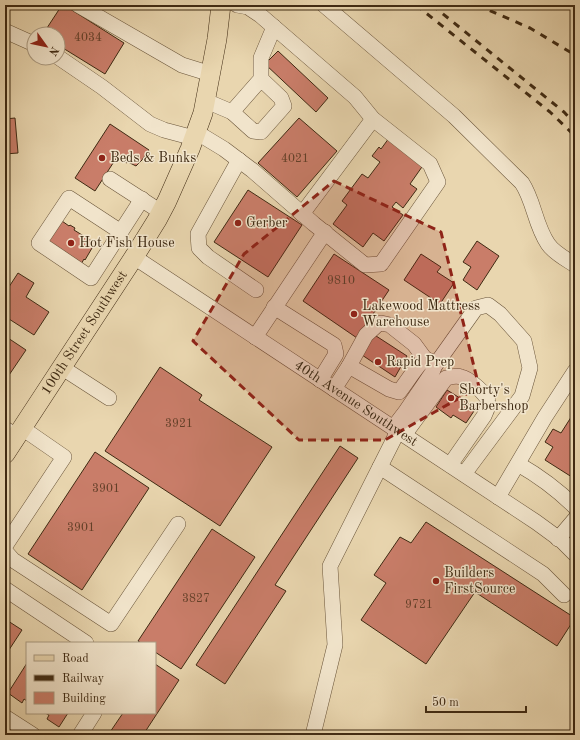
<svg xmlns="http://www.w3.org/2000/svg" width="580" height="740" font-family="'Old Standard TT',serif">
<rect width="100%" height="100%" fill="#e9d6af"/>
<filter id="stains"><feTurbulence type="fractalNoise" baseFrequency=".005" numOctaves="4"/><feColorMatrix values="0 0 0 0 .2 0 0 0 0 .09 0 0 0 0 .02 0 0 0 .5 -.17"/></filter>
<radialGradient id="worn" r=".72"><stop offset=".6" stop-color="#630" stop-opacity="0"/><stop offset="1" stop-color="#630" stop-opacity=".3"/></radialGradient>
<path fill="#c97d69" stroke="#3f2a13" d="M62,5H64L124,43L105,74L58,45V34H43Z
M278,51L328,98L316,112L265,64Z
M15,118L18,153L5,154V119Z
M299,118L337,151L297,197L258,163Z
M110,124L149,150L142,160L136,166L128,162L127,163L117,157L95,191L75,178Z
M389,138L424,164L410,184L417,189L403,208L396,202L392,207L403,215L384,241L373,233L363,247L333,224L347,205L342,201L362,174L368,178L380,162L372,156L379,147L381,149Z
M248,190L302,225L268,277L214,242Z
M62,221L69,226L70,225L75,228L74,230L95,243L85,260L84,259L80,266L47,244Z
M477,241L499,256L477,290L463,280L471,267L463,262Z
M334,254L389,290L357,338L303,301Z
M421,254L441,267L437,272L454,283L440,304L404,280Z
M18,273L34,283L26,297L49,312L34,335L9,319L10,318L5,314V293Z
M373,334L407,356L395,377L359,353Z
M5,336L26,350L5,381Z
M160,367L202,395L199,400L272,447L220,526L105,451Z
M447,390L476,408L466,423L453,415L451,418L436,407Z
M575,411V479L545,460L553,447L545,442L553,429L561,433Z
M340,446L358,458L275,585L286,591L225,684L196,665Z
M95,452L149,488L82,590L28,554Z
M426,522L575,618L557,646L475,592L426,664L361,620L386,583L374,575L400,537L411,543Z
M212,529L255,557L181,669L155,652V643H141L138,641Z
M5,619L22,630L5,656Z
M27,663V701L24,699L22,703L8,693Z
M155,664L179,680L143,735H108L123,713H155Z
M45,713H68L59,727L47,719L49,715Z"/>
<g fill="none" stroke-linecap="round" stroke-linejoin="round">
<g stroke="#6a553a" stroke-width="16">
<g id="minor">
<path d="M78,5L182,65L211,74"/>
<path d="M324,5L454,116L522,183C534,201 535,225 548,244C554,253 566,259 575,265"/>
<path d="M5,31L34,44"/>
<path d="M58,57L102,87L150,124L164,130L194,138"/>
<path d="M261,79L232,112L253,131L261,132L284,106L281,98L261,79V58L274,27"/>
<path d="M206,101L232,112"/>
<path d="M196,132L224,149L252,170L314,224L365,265L381,264L438,182L430,164L373,119L355,97L260,15L248,7L237,5"/>
<path d="M239,160L198,234L199,248L208,257L256,290"/>
<path d="M110,179L161,212"/>
<path d="M302,214L373,119"/>
<path d="M121,232L69,198L39,243L91,278L142,199"/>
<path id="s1" d="M134,257L536,522L562,541L575,554"/>
<path d="M274,307L334,345L336,354L320,380"/>
<path d="M255,337L325,232"/>
<path d="M349,366L366,335L378,324L381,323L390,325L414,344L425,359"/>
<path d="M61,367L109,398"/>
<path d="M434,367L476,308L488,305L500,314L524,341L530,368L522,396L464,474"/>
<path d="M334,389L349,366L389,389L399,392C405,385 419,362 425,359L430,361L434,367L432,373L406,411L393,428"/>
<path d="M5,429L17,436"/>
<path d="M404,435L446,378C450,377 456,375 461,377C468,378 487,394 488,401C489,407 486,411 484,416L450,465"/>
<path d="M518,464C539,476 558,490 575,507"/>
<path d="M380,467L543,574L564,595"/>
<path d="M498,497L545,417L575,371"/>
<path d="M558,539L575,519"/>
<path d="M5,546L64,457L22,428"/>
<path d="M5,551L13,560L111,624L178,524"/>
<path d="M5,589L86,643"/>
<path d="M5,717L33,735"/>
<path d="M80,735L94,713"/>
<path d="M313,735L335,645L330,566L398,431"/>
</g>
</g>
<g stroke="#3f2a13" stroke-width="20">
<g id="major">
<path id="s2" d="M5,454L134,257L157,220L167,201L190,149L203,113L217,39L221,5"/>
</g>
</g>
<use href="#minor" stroke="#f1e4cb" stroke-width="15"/>
<use href="#major" stroke="#e9d6af" stroke-width="19"/>
<path stroke="#3f2a13" stroke-width="3" stroke-dasharray="7 7" stroke-linecap="butt" d="M416,5L550,112L575,136
M432,5L564,112L575,124
M477,5L530,28L575,55"/>
</g>
<path fill="#8f2418" fill-opacity="0.2" stroke="#8f2418" stroke-width="3" stroke-dasharray="8 5" stroke-linejoin="round" d="M334,181L441,232L479,387L385,440H299L193,341L244,254Z"/>
<g fill="#8f2418" stroke="#f1e4cb" stroke-width="1.5">
<circle cx="102" cy="158" r="4"/>
<circle cx="238" cy="223" r="4"/>
<circle cx="71" cy="243" r="4"/>
<circle cx="354" cy="314" r="4"/>
<circle cx="378" cy="362" r="4"/>
<circle cx="451" cy="398" r="4"/>
<circle cx="436" cy="581" r="4"/>
</g>
<g text-anchor="middle" dominant-baseline="central" stroke-width="3" stroke-linejoin="round" paint-order="stroke">
<g font-size="12" fill="#623f28">
<text x="88" y="38">4034</text>
<text x="295" y="159">4021</text>
<text x="341" y="281">9810</text>
<text x="179" y="424">3921</text>
<text x="106" y="489">3901</text>
<text x="81" y="528">3901</text>
<text x="196" y="599">3827</text>
<text x="419" y="605">9721</text>
</g>
<g font-size="14" fill="#3f2a13" stroke="#f1e4cb" text-anchor="start">
<text x="110" y="158">Beds &amp; Bunks</text>
<text x="246" y="223">Gerber</text>
<text x="79" y="243">Hot Fish House</text>
<text x="362" y="306">Lakewood Mattress<tspan x="362" dy="16">Warehouse</tspan></text>
<text x="386" y="362">Rapid Prep</text>
<text x="459" y="390">Shorty's<tspan x="459" dy="16">Barbershop</tspan></text>
<text x="444" y="573">Builders<tspan x="444" dy="16">FirstSource</tspan></text>
</g>
<g font-size="14" fill="#3f2a13" stroke="#f1e4cb">
<text stroke="none"><textPath href="#s2" startOffset="145">100th Street Southwest</textPath></text>
<text stroke="none"><textPath href="#s1" startOffset="266">40th Avenue Southwest</textPath></text>
</g>
</g>
<rect width="580" height="740" fill="none" stroke="#e9d6af" stroke-width="20"/>
<rect x="6" y="6" width="568" height="728" fill="none" stroke="#3f2a13" stroke-width="2"/>
<rect x="10" y="10" width="560" height="720" fill="none" stroke="#3f2a13"/>
<rect x="26" y="642" width="130" height="72" fill="#f1e4cb" stroke="#aa9a81"/>
<rect x="34" y="655" width="20" height="6" fill="#e9d6af" stroke="#aa9a81"/>
<text x="62" y="662" font-size="12" fill="#3f2a13">Road</text>
<rect x="34" y="675" width="20" height="6" fill="#3f2a13" stroke="#aa9a81"/>
<text x="62" y="682" font-size="12" fill="#3f2a13">Railway</text>
<rect x="34" y="692" width="20" height="12" fill="#c97d69" stroke="#aa9a81"/>
<text x="62" y="702" font-size="12" fill="#3f2a13">Building</text>
<g transform="translate(46 46) rotate(123)"><circle r="19" fill="#f1e4cb" stroke="#aa9a81"/>
<path d="M0-3L7 15L0 10L-7 15Z" fill="#8f2418"/>
<text y="-6" font-size="11" font-weight="bold" text-anchor="middle" fill="#3f2a13">N</text>
</g>
<path d="M426 706v6h100v-6" fill="none" stroke="#3f2a13" stroke-width="2"/>
<text x="432" y="706" font-size="12" fill="#3f2a13" stroke="#f1e4cb" stroke-width="3" paint-order="stroke">50 m</text>
<rect width="100%" height="100%" filter="url(#stains)"/>
<rect width="100%" height="100%" fill="url(#worn)"/>
</svg>
